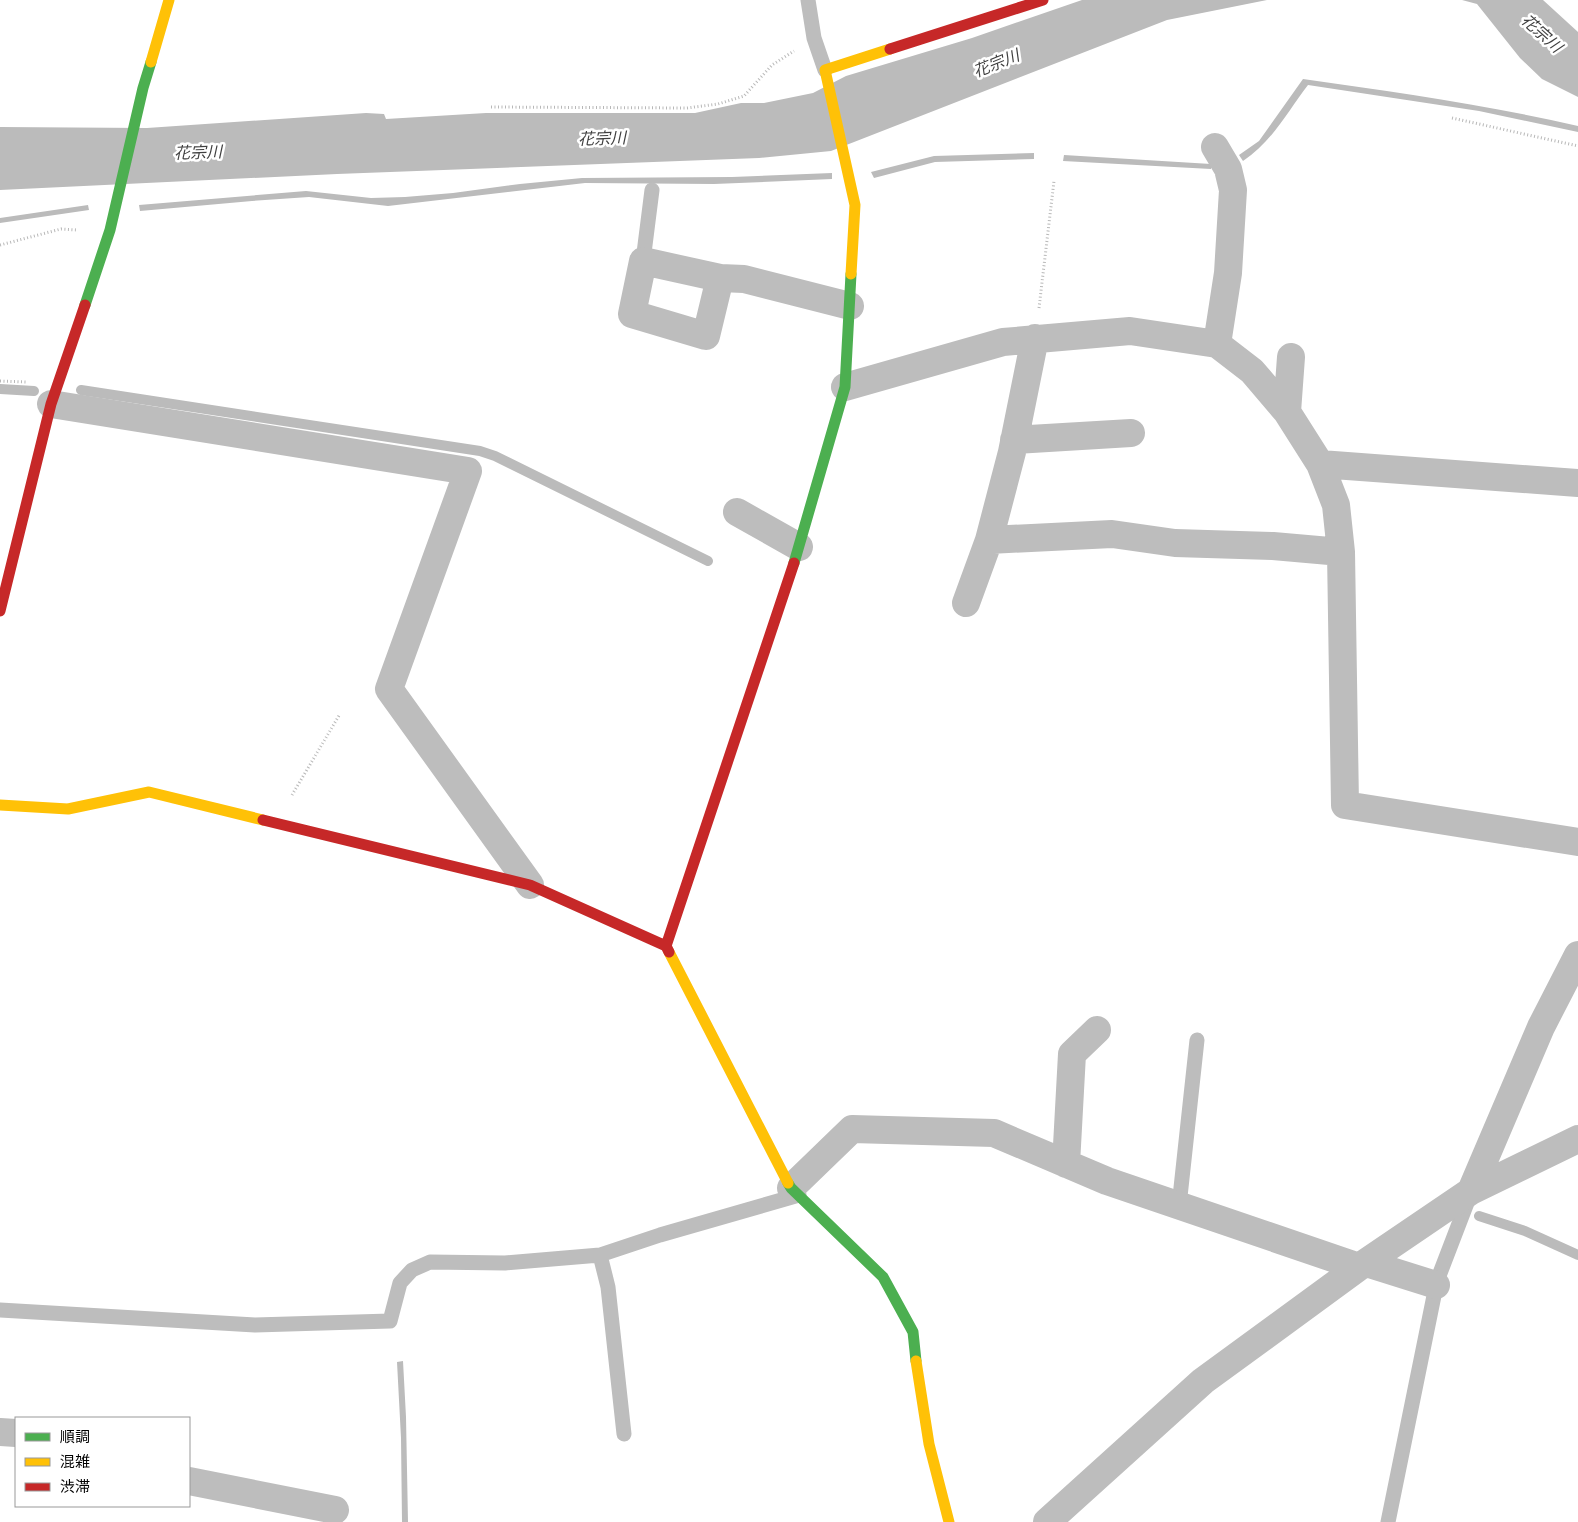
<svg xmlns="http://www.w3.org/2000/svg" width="1578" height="1522" font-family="'Asap Condensed','Noto Sans JP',sans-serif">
<rect width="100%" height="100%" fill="#fff"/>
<path fill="#bbb" d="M1082,0H1267L1167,20L831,151L759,158L337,174L0,190V127L147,128L366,113L384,114L386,119L486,113H695L741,103H764L813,93L846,76L972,38Z
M1462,0H1543L1578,32V97L1542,79L1520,58L1477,4Z
M1303,79C1395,92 1487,105 1578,126V132L1479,111L1308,85C1288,111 1272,142 1243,161L1239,155L1259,141Z
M1034,153V159L935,162L874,178L871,172L934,156Z
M1064,155L1211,164V169L1063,161Z
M832,173V179L714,184L585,183L388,206L309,197L252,201L140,211L139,205L306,191L371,198L405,197L453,193L520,184L582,178L732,177Z
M88,205L89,210L0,223V218Z
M403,1361L406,1417L408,1522H402L401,1438L397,1362Z"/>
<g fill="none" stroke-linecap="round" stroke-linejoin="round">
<path stroke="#bbb" stroke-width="10" d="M0,389L34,391
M81,390L480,451L495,456L708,561
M1479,1216L1525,1231L1578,1255"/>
<path stroke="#b8b8b8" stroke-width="3" stroke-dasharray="1 2.5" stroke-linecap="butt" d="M491,107L687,108L718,104L744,96L772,65L794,51
M1452,118L1578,146
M0,245L61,229L77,230
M1039,308L1054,181
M0,381L27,382
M292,795L340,714"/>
<path stroke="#bdbdbd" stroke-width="15" d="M808,0L814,38L825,70
M643,261L652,190
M1179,1206L1197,1040
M600,1255L608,1287L624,1434
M0,1310L255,1325L390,1321L400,1283L412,1270L430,1262L505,1263L600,1255L660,1235L799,1195
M1388,1522L1437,1281L1470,1195"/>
<path stroke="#bdbdbd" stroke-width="28" d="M1215,147L1228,169L1233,190L1228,273L1217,344
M720,278L706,336L632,314L643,261L720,278L744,279L850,306
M845,387L1003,342L1130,331L1217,344L1252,371L1287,412L1320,464L1336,505L1341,552L1345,805L1578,842
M51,404L468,471L389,689L530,885
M1287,412L1291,357
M1014,440L1131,433
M1320,464L1578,483
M737,512L799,547
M989,540L1112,534L1175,543L1273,546L1341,552
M966,603L989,540L1012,452L1035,338
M1066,1164L1072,1054L1097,1030
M791,1188L852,1129L994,1133L1107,1181L1359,1267
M1471,1191L1541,1027L1578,955
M1366,1263L1436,1285
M0,1432L16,1433
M189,1481L335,1510
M1047,1522L1203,1381L1359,1267L1471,1191L1578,1139"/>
<path stroke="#4caf50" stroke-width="11" d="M85,305L110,230L143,88L151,62
M794,563L845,387L851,274
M788,1183L791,1188L883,1277L913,1332L916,1361"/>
<path stroke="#ffc107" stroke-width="11" d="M151,62L169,0
M851,274L855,205L825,70L890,49
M0,805L68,809L149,792L263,820
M669,952L788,1183
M916,1361L929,1444L949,1522"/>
<path stroke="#c62828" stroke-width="11" d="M890,49L1043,0
M0,611L51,404L85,305
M263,820L530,885L666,946L669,952
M666,946L794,563"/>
</g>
<g text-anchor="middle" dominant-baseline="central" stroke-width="5" stroke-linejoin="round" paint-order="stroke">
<g font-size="16" font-style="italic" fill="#3f3f3f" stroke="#fff">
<text transform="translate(1542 33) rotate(42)">花宗川</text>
<text transform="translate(996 63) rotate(-22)">花宗川</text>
<text transform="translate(602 138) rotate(-2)">花宗川</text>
<text transform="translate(198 152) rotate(-2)">花宗川</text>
</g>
</g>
<rect x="15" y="1417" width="175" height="90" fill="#ffffff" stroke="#999999"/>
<rect x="25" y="1433" width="25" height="8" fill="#4caf50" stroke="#999999"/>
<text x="60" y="1442" font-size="15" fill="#000000">順調</text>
<rect x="25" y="1458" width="25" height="8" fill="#ffc107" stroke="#999999"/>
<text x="60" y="1467" font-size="15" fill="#000000">混雑</text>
<rect x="25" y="1483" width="25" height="8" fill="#c62828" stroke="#999999"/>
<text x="60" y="1492" font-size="15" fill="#000000">渋滞</text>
</svg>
